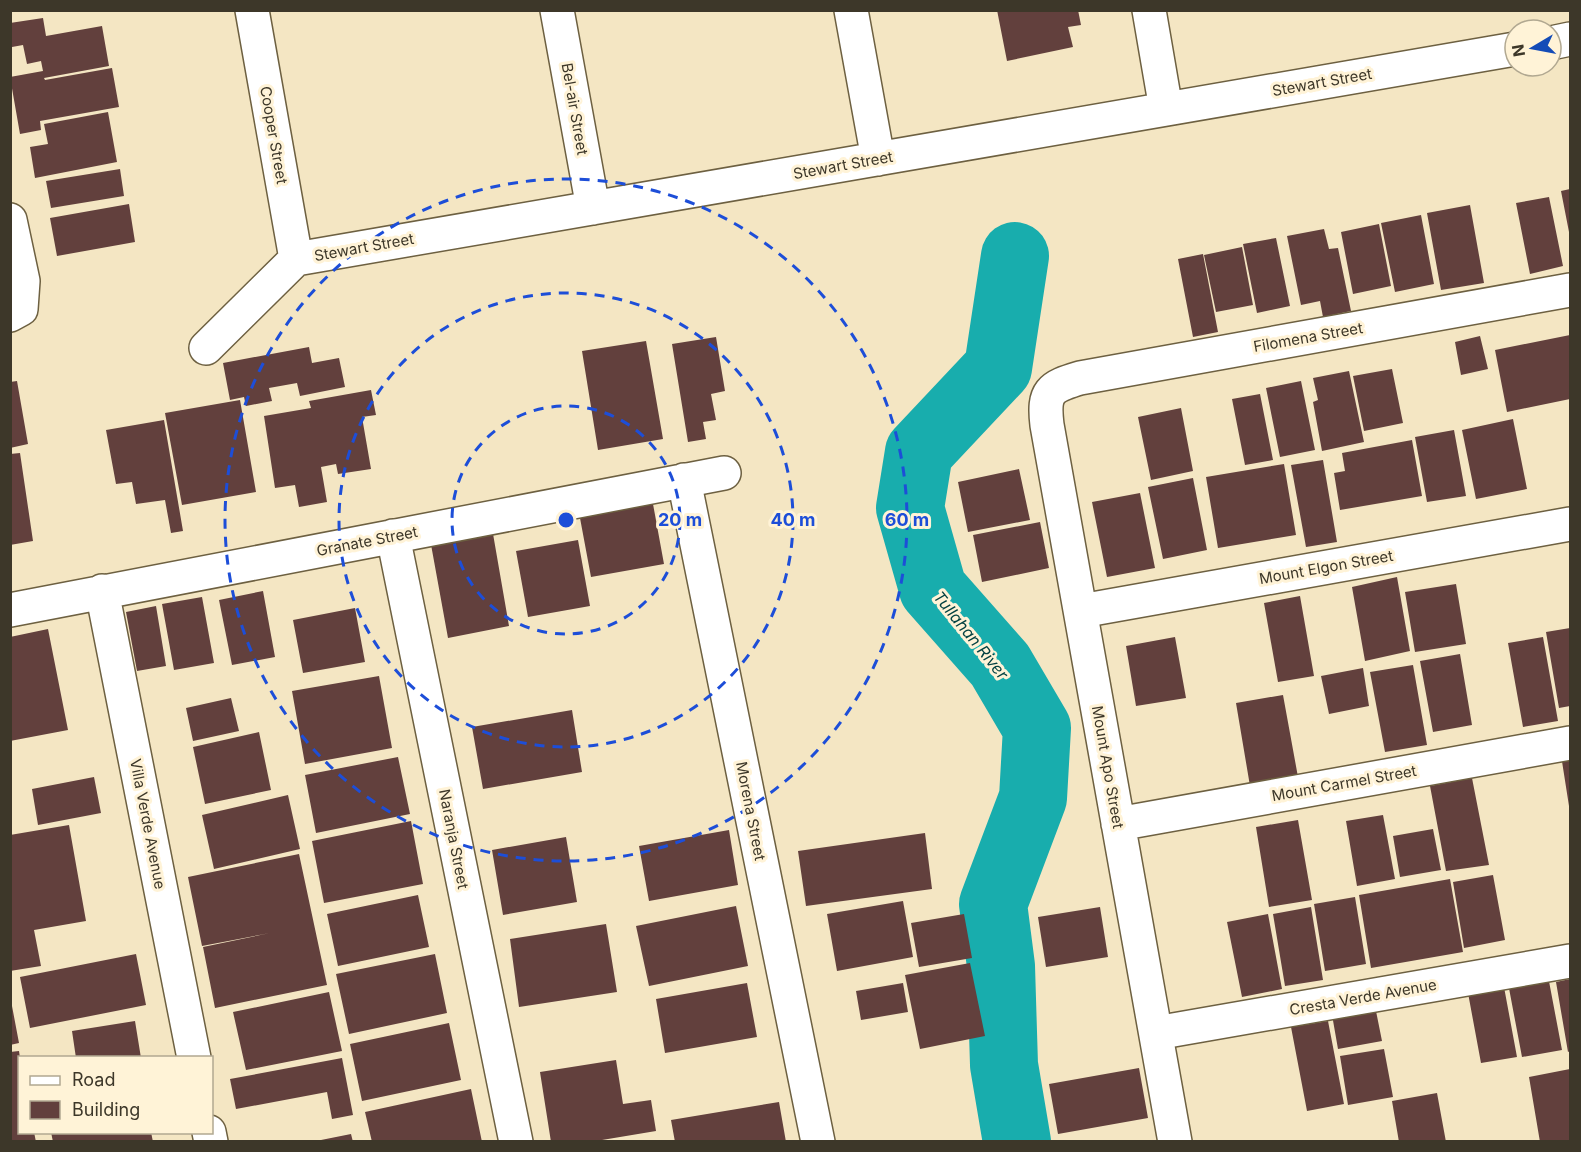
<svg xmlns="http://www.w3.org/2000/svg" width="1581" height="1152" font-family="Inter,sans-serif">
<rect width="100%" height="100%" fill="#f4e6c3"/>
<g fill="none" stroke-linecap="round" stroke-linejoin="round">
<path stroke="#18adad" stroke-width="68" d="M1015,256L998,368L919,452L910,508L933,589L1000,665L1037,728L1033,798L993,904L1001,966L1004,1065L1017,1142"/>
</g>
<path fill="#62403d" d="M997,10H1078L1081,25L1068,27L1073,47L1007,61Z
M43,18L46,36L102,26L109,66L44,78L45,80L112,68L119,107L40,121L41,130L20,134L10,77L43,71L41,61L27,64L23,45L12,47L10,23Z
M108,112L117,162L35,178L30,147L48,144L44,124Z
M120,169L124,196L51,208L46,181Z
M1570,189V232H1569L1561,191Z
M1549,197L1563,266L1530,274L1516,203Z
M129,204L135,242L57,256L50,218Z
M1470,205L1484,283L1441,290L1427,213Z
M1421,215L1434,284L1395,292L1381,223Z
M1379,224L1391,286L1353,294L1341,232Z
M1324,229L1329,249L1338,248L1351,311L1323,317L1320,301L1301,305L1287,236Z
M1276,238L1290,306L1257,313L1243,244Z
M1242,247L1253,305L1216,312L1204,255Z
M1203,254L1218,332L1193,337L1178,259Z
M1570,335V399L1507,412L1495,350Z
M1480,336L1488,369L1461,375L1455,342Z
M716,337L725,391L711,394L716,420L703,422L706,439L688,442L672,344Z
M646,341L663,439L598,450L582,351Z
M309,347L312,363L339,358L345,387L300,396L297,383L269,388L272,401L246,406L244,397L230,400L223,363Z
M1392,369L1403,423L1364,431L1353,376Z
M1349,371L1364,442L1322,451L1313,402L1318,400L1313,378Z
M17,381L28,444L10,448V382Z
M1301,381L1315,450L1280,457L1266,388Z
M371,390L376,415L362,417L371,469L338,474L336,464L321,467L327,502L299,507L295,485L275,488L264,416L311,408L309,401Z
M1260,394L1273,460L1245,465L1232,399Z
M240,400L256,492L182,505L165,413Z
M1181,408L1193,471L1151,480L1138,417Z
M1513,419L1527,489L1476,499L1462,430Z
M164,420L183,531L171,533L165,500L136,504L132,482L116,484L106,430Z
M1454,430L1466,496L1427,502L1415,437Z
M1412,440L1422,496L1340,510L1334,473L1345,471L1342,453Z
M20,453L33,541L10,545V454Z
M1323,460L1337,542L1306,547L1291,465Z
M1284,464L1296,535L1218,548L1206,477Z
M1019,469L1030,520L968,532L958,482Z
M1193,478L1207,550L1163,559L1148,487Z
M1140,493L1155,568L1107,577L1092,502Z
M653,504L664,564L591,577L580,518Z
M1040,522L1049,568L982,582L973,535Z
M492,528L509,626L448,638L430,539Z
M578,540L590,606L528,617L516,551Z
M1397,577L1410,651L1365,661L1352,587Z
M1456,584L1466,644L1415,652L1405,592Z
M263,591L275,657L232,665L219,600Z
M1300,596L1314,676L1278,682L1264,603Z
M202,597L214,663L174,670L162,604Z
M156,606L166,666L137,671L126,612Z
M355,608L365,662L303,673L293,620Z
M1570,628V706L1559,708L1546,632Z
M48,629L68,730L10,741V637Z
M1175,637L1186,698L1136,706L1126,646Z
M1543,637L1558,721L1523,727L1508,643Z
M1460,654L1472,725L1433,732L1420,661Z
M1413,665L1427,745L1385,752L1370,672Z
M1363,668L1369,706L1329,714L1321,676Z
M379,676L392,748L305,764L292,691Z
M1283,695L1298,777L1250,786L1236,703Z
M231,698L239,731L193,741L186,708Z
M572,710L582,772L483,789L472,727Z
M259,732L271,790L205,804L193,747Z
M1570,753V806H1569L1561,755Z
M398,757L410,814L316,833L305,775Z
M94,777L101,813L38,825L32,789Z
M1472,778L1489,865L1446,871L1430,786Z
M288,795L300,849L214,869L202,815Z
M1383,815L1395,879L1357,886L1346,821Z
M1298,820L1312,900L1269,907L1256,827Z
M411,821L423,884L324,903L312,841Z
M69,825L86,921L34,930L41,966L10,971V835Z
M1433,829L1441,870L1400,877L1393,836Z
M729,830L738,885L649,901L639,846Z
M925,833L932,889L806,906L798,851Z
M566,837L577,902L503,915L492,850Z
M299,854L327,985L215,1008L203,947L270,933L202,946L188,877Z
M1493,875L1505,940L1464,948L1453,882Z
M1450,879L1463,952L1371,968L1359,895Z
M418,895L429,947L338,966L327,914Z
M1355,897L1366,964L1325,971L1314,904Z
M903,901L913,957L837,971L827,914Z
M736,906L748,966L649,986L636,926Z
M1100,907L1108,957L1046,967L1038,917Z
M1311,907L1323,980L1285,986L1273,914Z
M964,914L972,958L919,967L911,923Z
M1268,914L1282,989L1242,997L1227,922Z
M606,924L617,992L519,1007L510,939Z
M136,954L146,1005L30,1028L20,977Z
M435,954L447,1013L349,1034L336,974Z
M970,963L985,1036L920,1049L905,975Z
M1548,976L1562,1050L1522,1057L1508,983Z
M1570,979V1051L1568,1052L1556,982Z
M747,983L757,1037L665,1053L656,999Z
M903,983L908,1012L861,1020L856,991Z
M1504,987L1517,1057L1481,1063L1468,993Z
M329,992L342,1051L246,1070L233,1012Z
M1374,1001L1382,1041L1338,1049L1331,1009Z
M12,1006L19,1043L10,1045V1007Z
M135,1021L141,1058H76L72,1031Z
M1328,1021L1344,1104L1307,1111L1291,1027Z
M449,1023L461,1080L362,1101L350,1044Z
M1384,1049L1393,1097L1348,1105L1340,1056Z
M19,1051L20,1058V1132H34L36,1142H10V1052Z
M342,1058L353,1115L332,1119L327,1092L236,1109L230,1079Z
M616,1060L623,1104L651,1100L656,1131L590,1142H551L540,1072Z
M1139,1068L1148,1118L1058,1134L1049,1084Z
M1570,1069V1142H1540L1529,1077Z
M471,1089L482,1142H372L365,1112Z
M1437,1093L1446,1142H1399L1392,1101Z
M779,1102L786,1142H675L671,1120Z
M51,1132H151L153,1142H53Z
M351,1134L353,1142H321V1140Z"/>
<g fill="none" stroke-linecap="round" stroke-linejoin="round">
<g stroke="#6d6041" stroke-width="36">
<path id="street" d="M252,10L296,259
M557,10L593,208
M851,10L878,159
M1149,10L1166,109
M1551,43L1570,39
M10,220L23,281L21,309L10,315
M206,348L296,259L1515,49
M684,480L818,1142
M393,536L516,1142
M102,591L194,1058
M10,610L724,473
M1081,611L1570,524
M1118,824L1570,743
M1156,1033L1570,961
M209,1132L211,1142
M1175,1142L1047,425C1043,391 1050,387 1080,378L1570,290"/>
</g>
<use href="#street" stroke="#fff" stroke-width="33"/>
</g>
<g fill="none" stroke="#1d4ed8" stroke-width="3" stroke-dasharray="10 8">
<circle cx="566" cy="520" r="114"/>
<circle cx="566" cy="520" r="227"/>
<circle cx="566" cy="520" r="341"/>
</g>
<g text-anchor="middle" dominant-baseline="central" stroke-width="6" stroke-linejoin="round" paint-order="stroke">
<g font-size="15" fill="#3d3729" stroke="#fff3d7">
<text transform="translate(1322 82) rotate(-10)">Stewart Street</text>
<text transform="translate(575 109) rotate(80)">Bel-air Street</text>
<text transform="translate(274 135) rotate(80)">Cooper Street</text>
<text transform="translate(843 165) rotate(-10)">Stewart Street</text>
<text transform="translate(364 247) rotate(-10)">Stewart Street</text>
<text transform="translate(1308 337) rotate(-10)">Filomena Street</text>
<text transform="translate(367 541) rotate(-11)">Granate Street</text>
<text transform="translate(1326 567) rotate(-10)">Mount Elgon Street</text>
<text transform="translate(1108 767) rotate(80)">Mount Apo Street</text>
<text transform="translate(1344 783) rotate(-10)">Mount Carmel Street</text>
<text transform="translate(751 811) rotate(79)">Morena Street</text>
<text transform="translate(148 824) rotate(79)">Villa Verde Avenue</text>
<text transform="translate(454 839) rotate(79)">Naranja Street</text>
<text transform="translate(1363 997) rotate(-10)">Cresta Verde Avenue</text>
</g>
<g font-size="16" font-style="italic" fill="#044242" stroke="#fff3d7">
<text transform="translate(971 635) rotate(51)">Tullahan River</text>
</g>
</g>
<circle cx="566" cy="520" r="9" fill="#1d4ed8" stroke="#fff3d7" stroke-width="3"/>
<g font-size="18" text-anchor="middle" font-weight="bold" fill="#1d4ed8" stroke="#fff3d7" stroke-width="6" stroke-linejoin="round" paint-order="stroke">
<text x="680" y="526">20 m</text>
<text x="793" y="526">40 m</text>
<text x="907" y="526">60 m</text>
</g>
<rect width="1581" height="1152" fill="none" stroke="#3d3729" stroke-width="24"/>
<rect x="18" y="1056" width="195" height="78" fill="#fff3d7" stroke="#b1a891" stroke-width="1.5"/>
<rect x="30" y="1076" width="30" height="9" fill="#ffffff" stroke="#b1a891" stroke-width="1.5"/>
<text x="72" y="1086" font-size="18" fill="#3d3729">Road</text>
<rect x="30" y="1101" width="30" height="18" fill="#62403d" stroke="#b1a891" stroke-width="1.5"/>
<text x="72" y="1116" font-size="18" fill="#3d3729">Building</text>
<g transform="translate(1533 48) rotate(260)"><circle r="28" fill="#fff3d7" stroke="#b1a891" stroke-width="1.5"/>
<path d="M0-4.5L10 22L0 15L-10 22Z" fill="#134bb7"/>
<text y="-9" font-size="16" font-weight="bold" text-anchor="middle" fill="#3d3729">N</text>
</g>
</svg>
